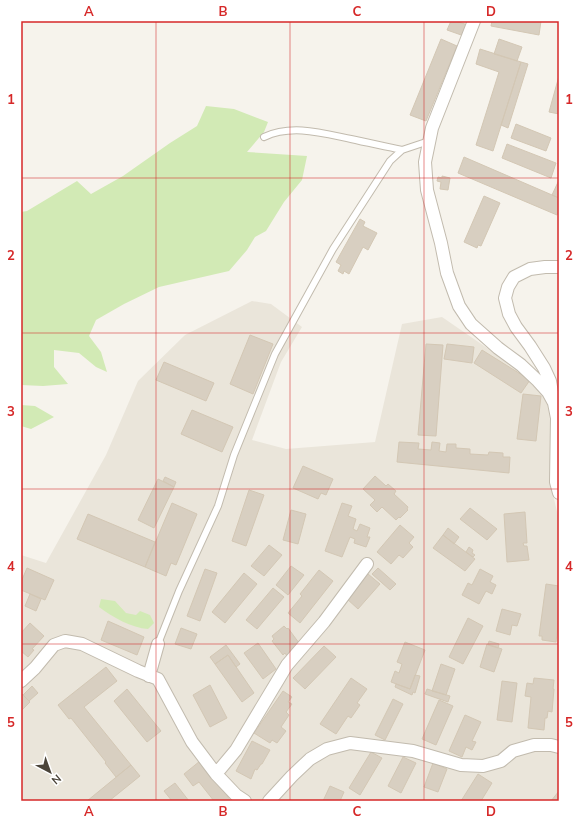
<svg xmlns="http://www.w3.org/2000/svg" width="580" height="822" font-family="Mulish,sans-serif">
<rect width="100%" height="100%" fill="#f6f3ec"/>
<path fill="#eae5da" d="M252,301L271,304L302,327L281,362L252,440L286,449L375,442L402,324L442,317L528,376L548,399L553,419L549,478L559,520V801H21V555L46,563L106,455L138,381L185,335Z"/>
<path fill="#d2eab5" d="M206,106L234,109L268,122L264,132L247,152L307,156L302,180L284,202L266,231L255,237L247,250L229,271L159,287L124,304L96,320L89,336L101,352L107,372L96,367L79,353L54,350V367L68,384L43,386L21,385V212L27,211L77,181L91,194L123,176L170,143L197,126Z
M21,405L35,406L54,417L31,429L21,426Z
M101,599L115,601L126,613L136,615L140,611L150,615L154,623L148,629C132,628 112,617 99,607Z"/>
<path fill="#d8cfc1" stroke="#d3c7b4" d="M451,21H455L468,25L464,36L447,30Z
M492,21H541L539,35L491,26Z
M441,39L457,46L426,121L410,115Z
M499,39L522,47L517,61L494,54Z
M480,49L521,62L493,151L476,145L499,72L476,64Z
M521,62L528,64L508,128L501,125Z
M559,76V114L549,112Z
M516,124L551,138L546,151L511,138Z
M507,144L556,163L551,178L502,158Z
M464,157L559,198V210L557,215L458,173Z
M442,176L450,178L448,190L440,189L441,182L437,181L438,177L442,178Z
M559,180V198L552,195Z
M484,196L500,203L481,246L478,245L477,248L464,242Z
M360,219L365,222L363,226L377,233L368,250L363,247L349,274L344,271L343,274L338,271L341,265L336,262Z
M250,335L273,344L253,394L230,384Z
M426,344L443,345L436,436L418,435Z
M447,344L474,347L472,363L444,359Z
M482,350L530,380L521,393L474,363Z
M164,362L214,383L206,401L156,380Z
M523,394L541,396L536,441L517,439Z
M192,410L233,427L222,452L181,434Z
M399,442L419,443L418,449L431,450L432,442L440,443L439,451L446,452L447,444H456V448L470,449V454L488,455L489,452L503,453V457H510L509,473L397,462Z
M303,466L333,479L326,495L321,493L318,499L293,488Z
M375,476L386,486L388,484L396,491L394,494L408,507L407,509L408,510L400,518L399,517L396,520L382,507L377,512L370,505L375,500L363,489Z
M165,477L176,482L174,487L163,481Z
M158,479L174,487L154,528L138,520Z
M249,490L264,495L246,546L232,541Z
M172,503L197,514L176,565L171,563L166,576L145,567Z
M342,503L352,506L348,516L356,519L353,529L357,531L360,524L370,528L367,537H370L366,547L354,543L355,539L350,537L342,557L325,551Z
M470,508L497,529L487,540L460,519Z
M291,510L306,514L298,544L283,540Z
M525,512L527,543H523L524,546H527L529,560L507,562L504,514Z
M88,514L155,542L145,567L77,539Z
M400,525L414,537L409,543L413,547L403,558L399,555L391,564L377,552Z
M448,528L459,537L454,544L443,535Z
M443,535L475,559L465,571L433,548Z
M269,545L282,555L264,576L251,566Z
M469,547L473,550L472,553L475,555L473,557L466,552Z
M291,566L304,575L288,595L276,585Z
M27,568L54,580L45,600L21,590V582Z
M378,568L396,584L390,590L372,574Z
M205,569L217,573L200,621L187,616Z
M480,569L493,576L490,582L496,585L492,594L486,591L479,604L462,595L468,583L472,585Z
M319,570L333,581L300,623L288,613L302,596L300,594Z
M244,573L257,584L225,623L212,612Z
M368,574L380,584L358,609L346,598Z
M546,584L559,586V617L556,642L542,640V636H539Z
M273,588L284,597L257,629L246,620Z
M30,594L41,599L36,611L25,606Z
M502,609L521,614L517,626L512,625L510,635L496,631Z
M468,618L483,626L463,664L449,657Z
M108,621L144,637L137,655L101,640Z
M30,623L44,636L32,649L34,650L28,657L21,651V633Z
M284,626L287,629L288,628L299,643V646L287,656L285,653L283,655L272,641L274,639L272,636Z
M181,628L197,634L191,649L175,644Z
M489,641L499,644L498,648L488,645Z
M405,642L425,650L410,689L391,682L395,671L399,673L402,664L397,662Z
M258,643L276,669L263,679L244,653Z
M487,644L502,649L494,672L480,667Z
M226,645L240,664L236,667L228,655L215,664L210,657Z
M324,646L336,657L305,689L293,678Z
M228,655L254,693L242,702L215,664Z
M441,664L455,669L446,695L432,691Z
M106,667L117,681L84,707L131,765L116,777L105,763L106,762L71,718L69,719L58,705Z
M415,675L420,676L415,693L413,692L412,695L395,687L396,684L410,689Z
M351,678L367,689L357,703L360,705L351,718L348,716L336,734L320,724Z
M534,678L554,680L553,689H554L552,712L548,711L547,718H545L544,730L528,728L531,697L525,696L527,683L533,684Z
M502,681L517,683L512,722L497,720Z
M210,685L227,718L210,727L193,695Z
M32,686L38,693L29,701L23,695Z
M127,689L161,731L147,742L114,701Z
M427,689L450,696L448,702L425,694Z
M283,691L292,697L288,702L292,704L286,712L289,715L281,727L286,731L277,743L272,740L270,743L254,733Z
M21,693L30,702L21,711Z
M393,699L403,704L385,740L375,735Z
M439,700L453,706L436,745L422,739Z
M465,715L481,722L472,741L476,742L472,750L466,747L462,757L449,751Z
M252,741L270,750L262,764H261L257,770L255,769L251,779L236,771Z
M371,752L382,758L360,795L349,788Z
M403,757L416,763L401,793L388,786Z
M200,761L231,801H214L199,782L193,786L184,774Z
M433,763L447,769L438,792L424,787Z
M131,765L140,776L109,801H87Z
M478,774L492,783L481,801H461Z
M175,783L189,801H172L164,791Z
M330,786L344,792L340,801H323Z
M559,791V801H551Z"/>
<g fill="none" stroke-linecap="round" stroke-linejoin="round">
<g stroke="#c2bbae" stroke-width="8">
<path id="lane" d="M264,137C292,124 322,133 351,139C368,143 385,146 402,150
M158,644L179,591L218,506L234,455L275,354L333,249L390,161L402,150L429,141"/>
</g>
<g stroke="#c2bbae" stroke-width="14">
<path id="street" d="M474,21L432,128L425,162L427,190L441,243L447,273L459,306L471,324L498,348L521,365L538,381L548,392L554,403L557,418L556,482L559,493
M553,398L550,381L544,368L530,346L516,327L509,314L505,298L508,287L514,277L530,269L545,267H559
M149,676L158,644
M21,681L35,668L54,645L65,641L82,644L138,671L158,679L192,742L216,774L236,795L245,801
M216,774L236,750L287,665L324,622L367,564
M269,801L292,776L310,759L327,749L350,743L413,751L461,765L483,766L501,761L513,751L534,745H551L559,747"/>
</g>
<use href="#lane" stroke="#fff" stroke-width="6"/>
<use href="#street" stroke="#fff" stroke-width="12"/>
</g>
<path fill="none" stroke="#d62828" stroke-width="1" stroke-opacity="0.55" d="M156,21V801M290,21V801M424,21V801M21,178H559M21,333H559M21,489H559M21,644H559"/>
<rect width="580" height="822" fill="none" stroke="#ffffff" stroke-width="44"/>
<g transform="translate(50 772) rotate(139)" stroke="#ffffff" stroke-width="3" paint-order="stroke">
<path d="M0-3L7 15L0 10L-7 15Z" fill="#4b4439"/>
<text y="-6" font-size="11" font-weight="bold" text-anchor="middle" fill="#4b4439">N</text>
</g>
<rect x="22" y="22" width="536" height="778" fill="none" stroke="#d62828" stroke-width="1.5"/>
<g font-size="13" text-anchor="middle" font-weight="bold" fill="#d62828">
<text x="89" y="16">A</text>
<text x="223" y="16">B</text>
<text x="357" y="16">C</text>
<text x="491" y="16">D</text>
<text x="11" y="104">1</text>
<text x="569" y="104">1</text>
<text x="11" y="260">2</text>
<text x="569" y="260">2</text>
<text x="11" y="416">3</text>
<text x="569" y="416">3</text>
<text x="11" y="571">4</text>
<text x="569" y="571">4</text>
<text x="11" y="727">5</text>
<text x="569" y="727">5</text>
<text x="89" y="816">A</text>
<text x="223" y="816">B</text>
<text x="357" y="816">C</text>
<text x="491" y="816">D</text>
</g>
</svg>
